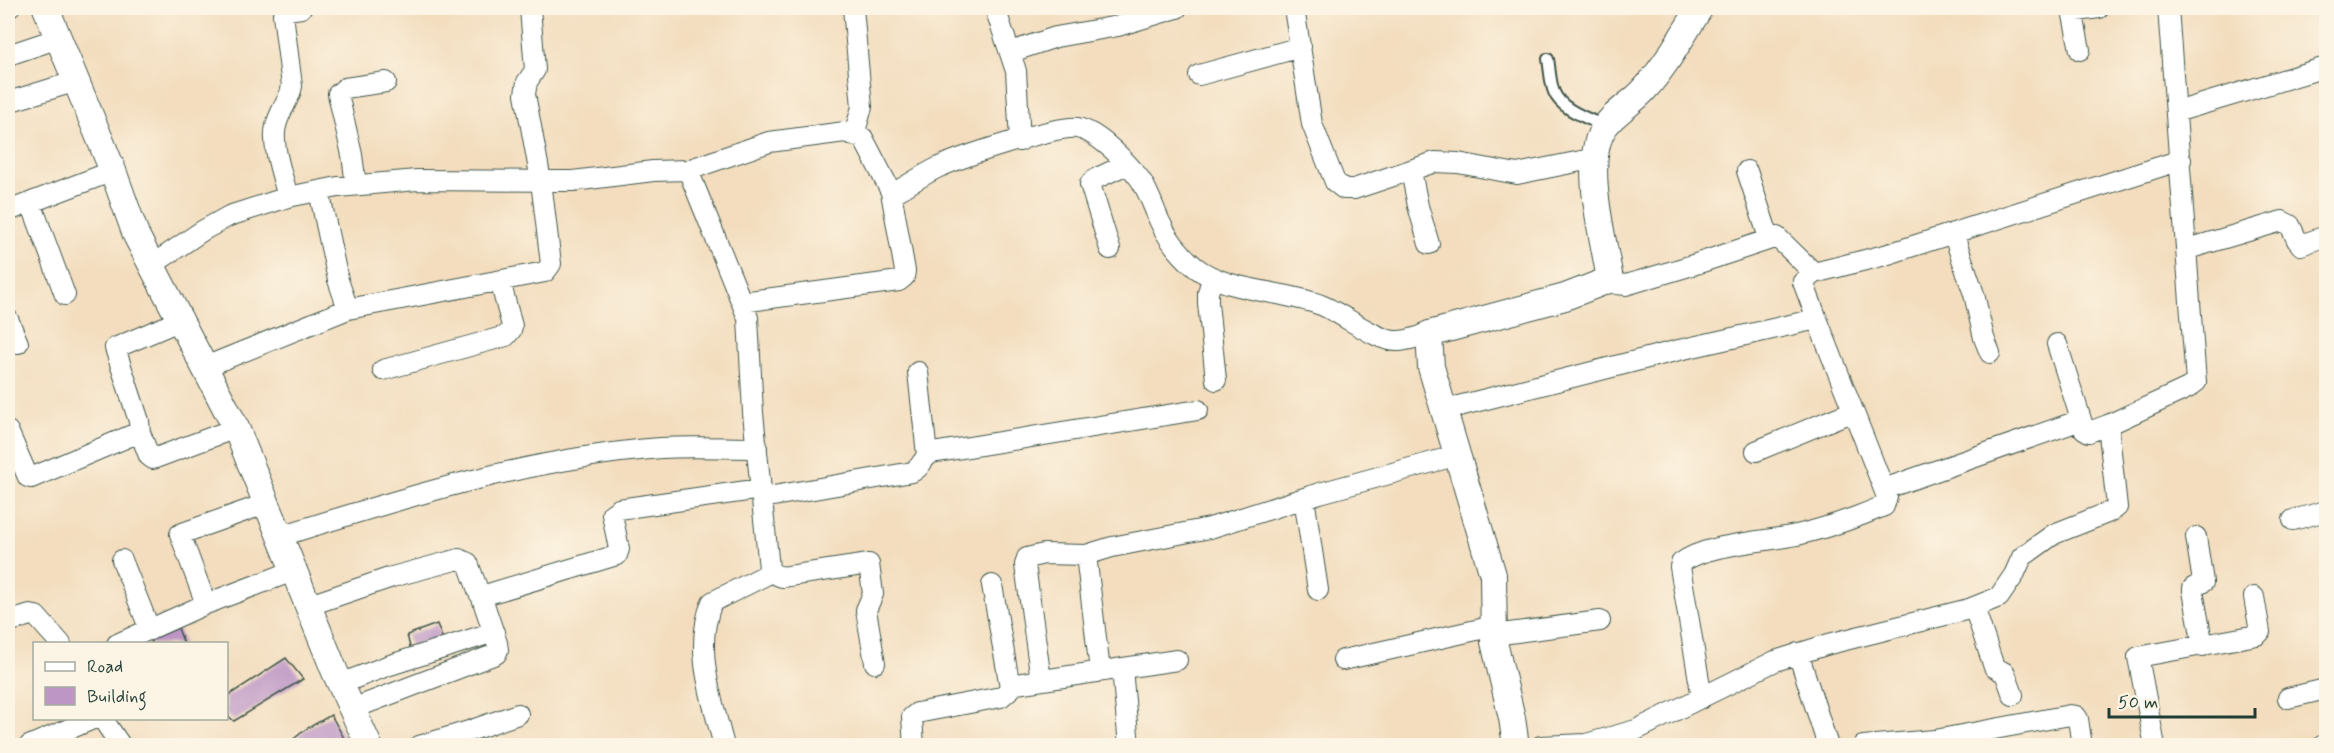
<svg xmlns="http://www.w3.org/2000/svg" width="2334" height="753" font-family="Mynerve,sans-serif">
<rect width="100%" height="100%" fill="#fcf5e5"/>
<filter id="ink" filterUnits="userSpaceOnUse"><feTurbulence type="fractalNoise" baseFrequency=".0167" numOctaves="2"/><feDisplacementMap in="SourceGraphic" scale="12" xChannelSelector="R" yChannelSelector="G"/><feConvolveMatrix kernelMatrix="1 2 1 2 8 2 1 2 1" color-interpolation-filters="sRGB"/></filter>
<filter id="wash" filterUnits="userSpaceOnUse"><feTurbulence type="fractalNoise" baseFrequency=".008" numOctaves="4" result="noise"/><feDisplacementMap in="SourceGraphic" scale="24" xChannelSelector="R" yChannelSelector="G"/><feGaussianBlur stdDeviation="1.35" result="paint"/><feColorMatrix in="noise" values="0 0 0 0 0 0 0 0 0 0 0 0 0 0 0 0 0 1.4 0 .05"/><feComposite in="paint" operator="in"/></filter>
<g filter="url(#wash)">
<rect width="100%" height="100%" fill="#f3ddbe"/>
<g id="blocks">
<path fill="#bd96c5" d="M437,624L443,640L411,651L407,635Z
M178,628L184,644H152L150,640Z
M286,658L303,679L234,721L226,714V697Z
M331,715L345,740L334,746H285L306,729Z"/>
</g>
</g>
<g filter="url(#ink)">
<use href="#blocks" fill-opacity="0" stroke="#3f5549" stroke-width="1.5"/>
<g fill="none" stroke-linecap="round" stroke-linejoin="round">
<g stroke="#3f5549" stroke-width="14">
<path id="service" d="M1548,59C1550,70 1550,82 1554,92C1561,110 1588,118 1604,126"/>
</g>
<g stroke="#3f5549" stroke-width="22">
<path id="minor" d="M8,8H9
M853,8L862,107L854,135
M995,8L1016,71L1020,141
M1294,8L1312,124L1335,182L1344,189H1354L1435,162L1458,163L1517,174L1596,158
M2080,50L2073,15L2077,11L2099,8
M1011,52L1056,37L1118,26L1177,8
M8,55L59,38
M1199,75L1301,47
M8,102L77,81
M2176,112L2326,67
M688,170L748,318L753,413L769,568L766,575L712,602C693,650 712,698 724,746
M1411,171L1418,206L1429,244
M1747,171L1769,238
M356,185L352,155L338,94L345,88L386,82
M319,191L338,280L348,309
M288,197C283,177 271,145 276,126C279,111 290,100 292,86L283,14L287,10L301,8
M31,203L65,295
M8,211L113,171
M1953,233L1974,294L1984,338L1990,353
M1110,249L1090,184L1095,179L1127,164
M2188,249L2282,221L2290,225L2297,240L2301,245L2326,236
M152,265L202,231L229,216L288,197L338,187L417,180L573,181L653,171L688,170L769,142L845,132L863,138L890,190L894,193C908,185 923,175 937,168C958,158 1057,125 1077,128C1097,131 1128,163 1140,179C1149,192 1153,206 1159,220C1167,238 1180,254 1195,267C1227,292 1282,290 1321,305C1342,313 1379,343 1398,341C1408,341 1419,336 1429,334
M1212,278L1208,293V303L1216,380
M1606,281L1617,284L1626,285L1696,264L1777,237L1814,273L1885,255L2181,160
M742,302L899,281L904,277L905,271L891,192
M8,319L18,343
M2057,344L2084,429L2089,432L2108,425
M205,367L348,309L545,272L551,264L541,181L525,94L527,82L535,70L530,8
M383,370L506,336L511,330L512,326L500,281
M918,372L927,455
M1443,410L1679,350L1817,319L1803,282L1814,273
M8,431L28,477L31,478L137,433L141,435L149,456L153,459L236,428
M140,434L139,421L115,348L181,320
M1756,451L1853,411
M1884,489L2081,420
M762,498L912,472C922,468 922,457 932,453L1198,410
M1304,498L1318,590
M2293,520L2326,511
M281,536C405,497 531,458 661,448C693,446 725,448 757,448
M2196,537L2203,582L2193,588V591L2203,646
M1086,555L1100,671
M122,560L150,630
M769,572L782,577L869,564L873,594L866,610L875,663
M992,585L1010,687
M206,604L180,534L268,503
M307,606L392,577L459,559L468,563L479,593L485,595L617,555L619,549L612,514L619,509L761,489
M1974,607L1994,667L2005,673L2013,695
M8,622L30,615L36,616L61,644
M1494,635L1600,621
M117,644L206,604L293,571
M1798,653L1828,746
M1343,660L1494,626
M1122,668L1129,746
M1041,680L1025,565L1027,558L1044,554L1086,555L1112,547L1210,528L1320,493L1458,455
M340,684L387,666L494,632
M1702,698L1680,567L1681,563C1708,543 1768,542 1801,534C1829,527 1858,517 1884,506L1887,497L1817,319
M2288,698L2326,689
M352,709L496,654L498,650L497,643L481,595
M102,718L121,746
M29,746L95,718
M419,746L472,730L518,714
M914,746L912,717L917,713L1001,697L1016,684L1177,660
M1541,746L1586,744L1636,730L1775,661L1829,644L1969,609L1999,597L2014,575L2022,557L2054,534L2112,511L2117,507L2108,425L2188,388L2196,382L2168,8
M1863,746L1935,740L2070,715L2076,716L2078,719L2082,746
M2155,746L2138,657L2257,635L2260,632L2254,597
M2322,746L2326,744"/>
</g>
<g stroke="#3f5549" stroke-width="28">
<path id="tertiary" d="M46,8L113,171L136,235L236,428L335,672L369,746
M1516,746L1512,718L1494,642L1493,575L1431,367L1429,334L1565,297L1606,281L1609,274C1603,236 1584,168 1601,133C1610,115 1630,105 1643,91C1666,66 1682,36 1700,8"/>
</g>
<use href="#service" stroke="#fff" stroke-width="10"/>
<use href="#minor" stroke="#fff" stroke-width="20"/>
<use href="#tertiary" stroke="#fff" stroke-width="26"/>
</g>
</g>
<rect width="2334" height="753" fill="none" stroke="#fcf5e5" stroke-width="30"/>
<rect x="33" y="642" width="195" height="78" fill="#fcf5e5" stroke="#a4ab9e" stroke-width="1.5"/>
<rect x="45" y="662" width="30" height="9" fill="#ffffff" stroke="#a4ab9e" stroke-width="1.5"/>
<text x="87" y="672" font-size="18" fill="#1f3d34">Road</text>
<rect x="45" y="687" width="30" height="18" fill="#bd96c5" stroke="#a4ab9e" stroke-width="1.5"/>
<text x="87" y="702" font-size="18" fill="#1f3d34">Building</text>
<path d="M2109 708v9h146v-9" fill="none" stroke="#1f3d34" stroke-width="3"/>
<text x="2118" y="708" font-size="18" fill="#1f3d34" stroke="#fcf5e5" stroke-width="4.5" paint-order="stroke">50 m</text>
</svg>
